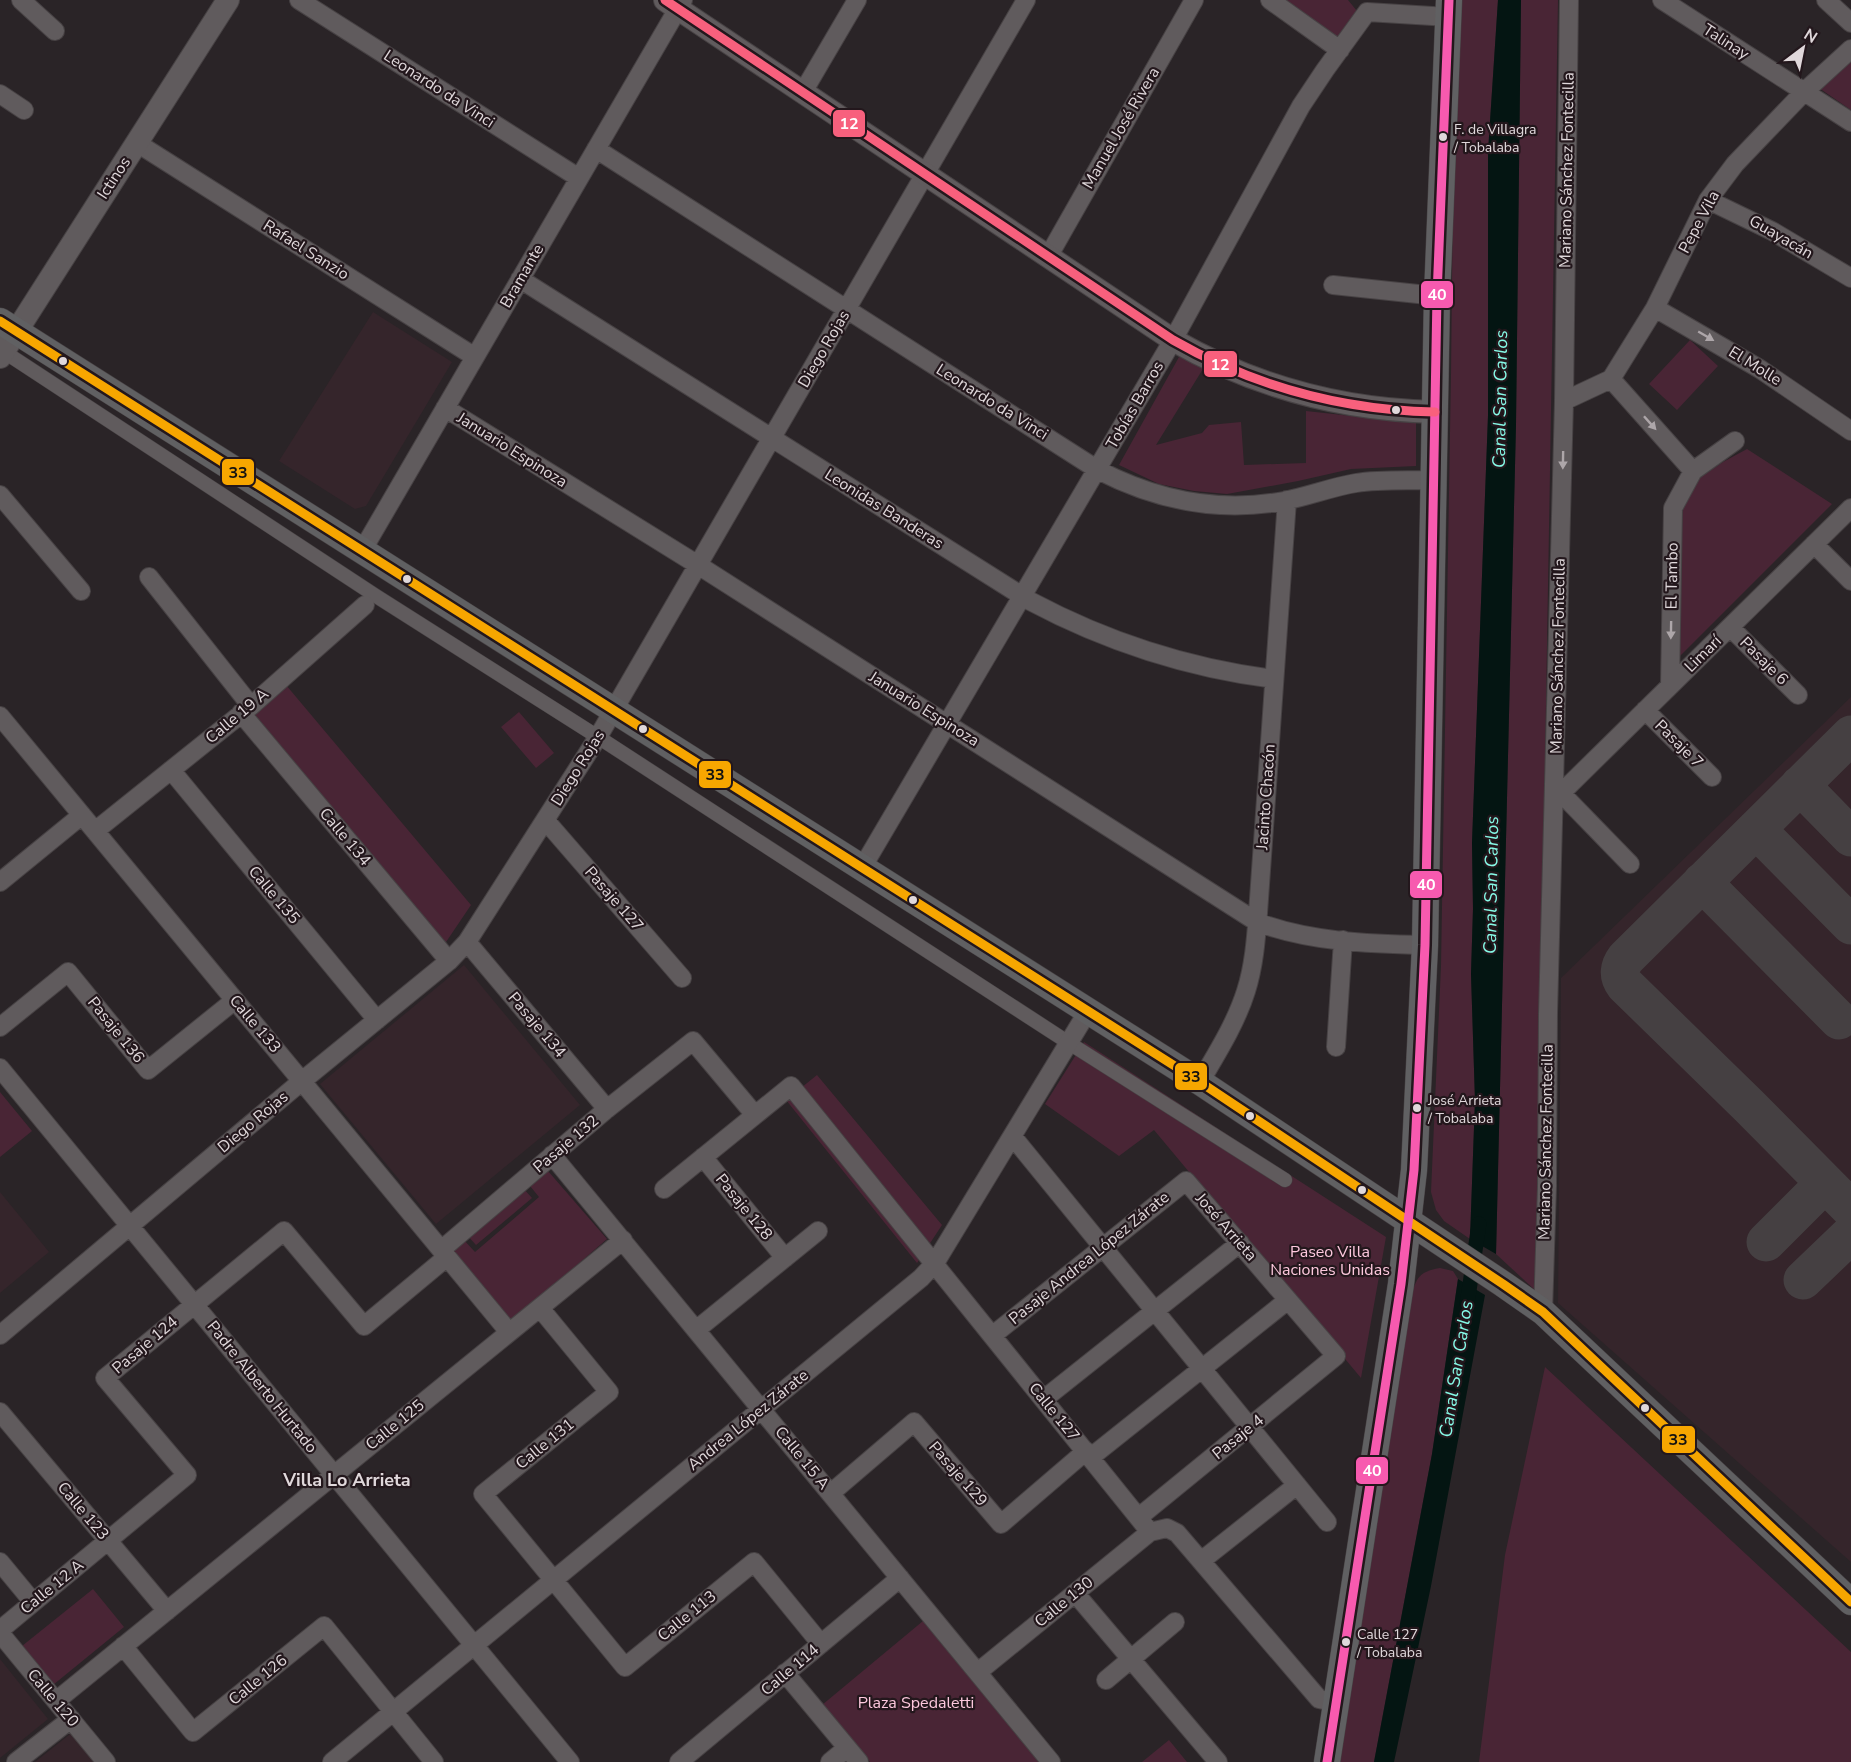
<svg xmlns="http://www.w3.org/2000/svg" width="1851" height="1762" font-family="'Nunito Sans',sans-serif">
<rect width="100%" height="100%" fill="#2a2427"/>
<path fill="#35252b" d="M373,312L452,362L366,506L355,509L279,461Z
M1851,697V1562L1558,1303L1561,978Z
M464,965L580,1105L436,1224L320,1084Z
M0,1192L49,1252L0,1293Z
M0,1659L48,1719L0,1758Z
M74,1731L99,1762H35Z"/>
<path fill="#492535" d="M1279,0H1348L1357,11L1335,42Z
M1455,0H1498L1488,152V416L1472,843L1473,909L1471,974L1475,1100L1470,1239L1444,1221L1436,1210L1431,1192L1441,966L1451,374Z
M1521,0H1558L1536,1291L1496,1254L1516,424Z
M1851,60V110L1819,88Z
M1690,340L1718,366L1677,410L1649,384Z
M1179,357L1206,364L1156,445L1202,433L1209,425L1241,422L1244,465L1306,463V411L1416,423V466L1351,469L1298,481L1227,494L1194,491L1159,484L1119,465Z
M1747,449L1832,504L1676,660L1681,510L1698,479L1723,462Z
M286,685L471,905L442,948L248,715Z
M519,712L554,753L536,768L501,727Z
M1084,1042L1386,1237L1361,1378L1154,1130L1119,1156L1045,1104Z
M817,1075L942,1225L917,1263L786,1100Z
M0,1092L32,1131L0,1157Z
M548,1171L607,1239L510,1323L448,1252L463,1239L475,1252L539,1197L530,1186Z
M523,1188L532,1198L476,1245L467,1235Z
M1440,1268L1453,1271L1458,1279L1432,1454L1374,1762H1340L1410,1302C1416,1280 1416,1272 1440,1268Z
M1545,1367L1851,1652V1762H1479L1505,1555Z
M93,1589L124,1627L53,1685L22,1646Z
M923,1621L1041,1762H870L822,1705Z
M1169,1740L1187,1762H1142Z"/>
<path fill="#041512" d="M1498,0H1521L1516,424L1496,1254L1470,1239L1475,1100L1471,974L1473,909L1472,843L1488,416V152Z
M1458,1279L1485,1295L1431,1586L1394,1762H1374L1432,1454Z"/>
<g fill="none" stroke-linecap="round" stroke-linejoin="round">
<path stroke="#041512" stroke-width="15" d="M1467,1304L1479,1224"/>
<path stroke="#454042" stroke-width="39" d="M1851,735L1626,958C1619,967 1618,976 1625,985L1749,1106L1851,1209
M1800,785L1851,837
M1756,829L1851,925
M1702,882L1839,1020
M1766,1242L1825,1183
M1803,1280L1851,1234"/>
<g stroke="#474244" stroke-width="15">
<path id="pedestrian" d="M3,351L376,596L598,737L1069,1043L1285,1180"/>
</g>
<g stroke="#474244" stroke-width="20">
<path id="minor" d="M21,0L55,31
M299,0L579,178
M1270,0L1340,50
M1662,0L1851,122
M1826,0L1851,23
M803,92L857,0
M0,94L24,110
M137,143L475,357
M596,149L1098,470C1156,500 1219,513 1284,501C1309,496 1332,487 1356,483C1381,479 1408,481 1434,480
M1708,200L1772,231L1851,278
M1048,257L1194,0
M520,279L1030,601C1107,642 1187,668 1274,679
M1333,285L1437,296
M1655,308L1760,369L1851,431
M1611,379L1693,471
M1564,401L1611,379L1655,308L1708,200L1735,164L1804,92L1851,49
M445,408L698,565L1257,922C1309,942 1370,944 1425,945
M0,495L81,591
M1814,544L1851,581
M362,551L683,0
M149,577L251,706
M1730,627L1798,695
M1670,686L1673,508L1693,471L1735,441
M1645,710L1712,777
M241,713L449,961
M0,716L509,1332
M171,770L377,1020
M1561,793L1630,864
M1555,799L1851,508
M546,821L682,978
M95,831L251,706L365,605
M862,868L1173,340L1301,106L1325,70L1367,12L1449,17
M0,882L82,815
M467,942L607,1109
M0,1027L68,972L148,1070L235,1000
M1336,1047L1343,940
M0,1068L570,1762
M1200,1082C1217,1053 1236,1023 1246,991C1254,966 1256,939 1258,913L1287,500
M1013,1137L1327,1522
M552,1155L1051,1762
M703,1157L785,1258
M664,1189L791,1086L1150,1532
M441,1250L607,1109L693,1041L755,1115
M540,1308L609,1392L483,1494L625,1667L754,1562L821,1644
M1543,1312L1547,1186L1548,1014L1564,401L1569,0
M696,1330L818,1231
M0,1335L302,1081L449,961L467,942L598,737L1026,0
M993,1335L1186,1181L1336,1356L1139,1517
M1044,1399L1240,1243
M0,1412L167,1611
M1091,1457L1288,1300
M831,1493L914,1422L1001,1524L1086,1451
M1201,1561L1297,1485
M0,1562L33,1602
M1075,1593L1218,1762
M0,1630L187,1475L105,1378L284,1231L364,1326L447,1257
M0,1633L106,1762
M123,1646L193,1732L324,1626L434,1762
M978,1672L1150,1532L1167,1528L1177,1533L1319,1699L1337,1703
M785,1673L859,1762
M1106,1680L1175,1622
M56,1701L623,1240
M16,1762L71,1719
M332,1762L921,1278L935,1263L1088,1011
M679,1762L900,1578
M830,1762L847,1748"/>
</g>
<g stroke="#474244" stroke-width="24">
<path id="tertiary" d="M665,0L1173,340C1255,387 1341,410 1435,412
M0,357L228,0"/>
</g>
<g stroke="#474244" stroke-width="27">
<path id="secondary" d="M0,321L1200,1082L1503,1284L1543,1312L1851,1602
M1327,1762L1401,1284L1414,1170L1425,945L1437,296L1449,0"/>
</g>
<use href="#pedestrian" stroke="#605b5d" stroke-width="14"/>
<use href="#minor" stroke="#605b5d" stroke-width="18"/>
<use href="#tertiary" stroke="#605b5d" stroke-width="22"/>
<use href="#secondary" stroke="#606062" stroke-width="26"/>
<g stroke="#23171c" stroke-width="14">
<path id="bus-1" d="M0,321L1200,1082L1503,1284L1543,1312L1851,1602"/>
</g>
<g stroke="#23171c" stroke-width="14">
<path id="bus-2" d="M1327,1762L1401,1284L1414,1170L1425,945L1437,296L1449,0"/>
</g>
<g stroke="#23171c" stroke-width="14">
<path id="bus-3" d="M665,0L1173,340C1255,387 1341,410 1435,412"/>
</g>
<use href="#bus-1" stroke="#f7a600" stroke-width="9"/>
<use href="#bus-2" stroke="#f75aaf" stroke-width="9"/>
<use href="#bus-3" stroke="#f8607d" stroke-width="9"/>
</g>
<defs><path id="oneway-solid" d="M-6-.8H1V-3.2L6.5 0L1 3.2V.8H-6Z" transform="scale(1.5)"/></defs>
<g fill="#ada6a9">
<use href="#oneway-solid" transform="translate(1706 336) rotate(30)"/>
<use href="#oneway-solid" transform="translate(1650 423) rotate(48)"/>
<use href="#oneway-solid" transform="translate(1563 460) rotate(91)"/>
<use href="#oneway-solid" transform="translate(1671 630) rotate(91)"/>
</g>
<g fill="#e0d8db" stroke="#23171c" stroke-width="2">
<circle cx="1443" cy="137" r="5"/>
<circle cx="63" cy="361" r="5"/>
<circle cx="1396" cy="410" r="5"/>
<circle cx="407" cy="579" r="5"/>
<circle cx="643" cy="729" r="5"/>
<circle cx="913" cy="900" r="5"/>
<circle cx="1417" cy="1108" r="5"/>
<circle cx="1250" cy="1116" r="5"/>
<circle cx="1362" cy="1190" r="5"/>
<circle cx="1645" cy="1408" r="5"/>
<circle cx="1346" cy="1642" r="5"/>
</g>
<g text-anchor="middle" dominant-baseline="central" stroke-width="4.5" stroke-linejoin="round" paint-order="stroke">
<g font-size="14" fill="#e0d8db" stroke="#23171c" text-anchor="start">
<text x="1454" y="129">F. de Villagra<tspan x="1454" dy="18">/ Tobalaba</tspan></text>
<text x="1428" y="1100">José Arrieta<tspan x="1428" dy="18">/ Tobalaba</tspan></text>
<text x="1357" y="1634">Calle 127<tspan x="1357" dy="18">/ Tobalaba</tspan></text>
</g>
<g font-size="16" fill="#e0d8db" stroke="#23171c">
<text transform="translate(1726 42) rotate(33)">Talinay</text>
<text transform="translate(439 89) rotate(33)">Leonardo da Vinci</text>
<text transform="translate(1121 128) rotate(-60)">Manuel José Rivera</text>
<text transform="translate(1567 170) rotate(-89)">Mariano Sánchez Fontecilla</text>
<text transform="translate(114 178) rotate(-57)">Ictinos</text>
<text transform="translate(1699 222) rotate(-62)">Pepe Vila</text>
<text transform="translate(1781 237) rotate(30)">Guayacán</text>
<text transform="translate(306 250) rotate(32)">Rafael Sanzio</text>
<text transform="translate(522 276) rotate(-60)">Bramante</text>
<text transform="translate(824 349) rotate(-60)">Diego Rojas</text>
<text transform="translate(1755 366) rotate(32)">El Molle</text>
<text transform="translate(992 402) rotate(32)">Leonardo da Vinci</text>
<text transform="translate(1135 405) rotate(-60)">Tobías Barros</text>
<text transform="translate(512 450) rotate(32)">Januario Espinoza</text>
<text transform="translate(884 509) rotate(32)">Leonidas Banderas</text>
<text transform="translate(1672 576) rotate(-89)">El Tambo</text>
<text transform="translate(1703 654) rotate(-45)">Limarí</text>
<text transform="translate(1558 656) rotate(-89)">Mariano Sánchez Fontecilla</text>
<text transform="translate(1764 661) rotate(45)">Pasaje 6</text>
<text transform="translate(924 709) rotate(32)">Januario Espinoza</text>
<text transform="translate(237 716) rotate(-40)">Calle 19 A</text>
<text transform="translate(1679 744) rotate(45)">Pasaje 7</text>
<text transform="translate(578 768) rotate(-58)">Diego Rojas</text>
<text transform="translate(1266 797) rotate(-86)">Jacinto Chacón</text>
<text transform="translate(345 837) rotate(50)">Calle 134</text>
<text transform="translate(274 895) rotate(50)">Calle 135</text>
<text transform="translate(614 899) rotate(49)">Pasaje 127</text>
<text transform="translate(255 1024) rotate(50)">Calle 133</text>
<text transform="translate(537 1025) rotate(50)">Pasaje 134</text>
<text transform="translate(116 1030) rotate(51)">Pasaje 136</text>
<text transform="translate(253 1122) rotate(-40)">Diego Rojas</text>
<text transform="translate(1546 1142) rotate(-89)">Mariano Sánchez Fontecilla</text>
<text transform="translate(566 1144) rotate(-40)">Pasaje 132</text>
<text transform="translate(744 1207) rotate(51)">Pasaje 128</text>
<text transform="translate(1226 1227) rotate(49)">José Arrieta</text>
<text transform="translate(1089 1258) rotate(-39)">Pasaje Andrea López Zárate</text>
<text transform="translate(145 1345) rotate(-40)">Pasaje 124</text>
<text transform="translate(262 1387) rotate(51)">Padre Alberto Hurtado</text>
<text transform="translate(1054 1412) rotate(51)">Calle 127</text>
<text transform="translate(748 1420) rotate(-39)">Andrea López Zárate</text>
<text transform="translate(395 1425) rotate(-39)">Calle 125</text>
<text transform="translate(1238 1437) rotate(-39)">Pasaje 4</text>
<text transform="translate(545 1444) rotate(-39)">Calle 131</text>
<text transform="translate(802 1458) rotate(51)">Calle 15 A</text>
<text transform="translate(958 1474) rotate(49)">Pasaje 129</text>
<text transform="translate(83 1511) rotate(50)">Calle 123</text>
<text transform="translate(52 1587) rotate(-39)">Calle 12 A</text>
<text transform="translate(1064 1602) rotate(-39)">Calle 130</text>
<text transform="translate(687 1616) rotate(-39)">Calle 113</text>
<text transform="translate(790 1670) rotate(-40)">Calle 114</text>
<text transform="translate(258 1680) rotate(-39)">Calle 126</text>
<text transform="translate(53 1698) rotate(50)">Calle 120</text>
</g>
<g font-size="16" fill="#fdc8dd" stroke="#23171c">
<text x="1330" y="1252">Paseo Villa<tspan x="1330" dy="18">Naciones Unidas</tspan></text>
<text x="916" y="1703">Plaza Spedaletti</text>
</g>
<g font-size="18" font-style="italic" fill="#86fae7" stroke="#23171c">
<text transform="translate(1500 399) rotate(-89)">Canal San Carlos</text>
<text transform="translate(1491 885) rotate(-89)">Canal San Carlos</text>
<text transform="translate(1456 1369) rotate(-81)">Canal San Carlos</text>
</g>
<g font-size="18" font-weight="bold" fill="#e0d8db" stroke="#23171c">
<text x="347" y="1480">Villa Lo Arrieta</text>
</g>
</g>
<g stroke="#23171c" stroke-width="2">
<rect x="832" y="109" width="34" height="29" rx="6" fill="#f8607d"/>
<rect x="1420" y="280" width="34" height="29" rx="6" fill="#f75aaf"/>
<rect x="1203" y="350" width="35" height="28" rx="6" fill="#f8607d"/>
<rect x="221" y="458" width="34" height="28" rx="6" fill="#f7a600"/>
<rect x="698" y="760" width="34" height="29" rx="6" fill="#f7a600"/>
<rect x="1409" y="870" width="34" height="29" rx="6" fill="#f75aaf"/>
<rect x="1174" y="1062" width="34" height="29" rx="6" fill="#f7a600"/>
<rect x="1661" y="1425" width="35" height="29" rx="6" fill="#f7a600"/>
<rect x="1355" y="1456" width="34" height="29" rx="6" fill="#f75aaf"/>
</g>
<g font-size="16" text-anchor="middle" font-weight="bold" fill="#fff">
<text x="849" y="129">12</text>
<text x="1437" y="300">40</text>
<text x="1220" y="370">12</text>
<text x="1426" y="890">40</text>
<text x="1372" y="1476">40</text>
</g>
<g font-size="16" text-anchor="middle" font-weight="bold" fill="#111">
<text x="238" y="478">33</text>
<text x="715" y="780">33</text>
<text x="1191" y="1082">33</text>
<text x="1678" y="1445">33</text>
</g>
<g transform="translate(1803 48) rotate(32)" stroke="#23171c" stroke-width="4.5" paint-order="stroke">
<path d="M0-4.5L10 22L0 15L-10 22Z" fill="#e0d8db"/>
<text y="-9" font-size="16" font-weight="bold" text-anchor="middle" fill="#e0d8db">N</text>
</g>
</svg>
